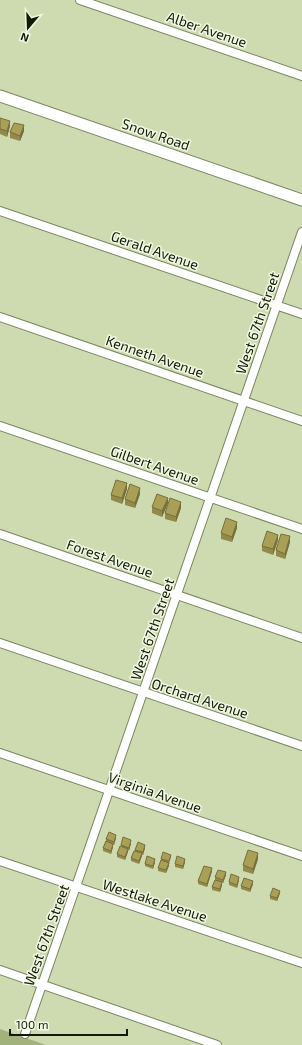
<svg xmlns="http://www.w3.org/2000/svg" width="302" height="1045" font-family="'Exo 2',sans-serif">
<rect width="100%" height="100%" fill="#cedbb1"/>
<path fill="#a2b27c" d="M0,1029L46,1045H0Z"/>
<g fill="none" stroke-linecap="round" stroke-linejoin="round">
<g stroke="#7b865f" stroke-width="10">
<path id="minor" d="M80,0L302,76
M0,211L302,314
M0,317L302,421
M0,426L302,529
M0,534L302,638
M0,643L302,746
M0,753L302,856
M0,861L302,963
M0,970L217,1045
M25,1034L302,232"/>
</g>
<g stroke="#7b865f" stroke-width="13">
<path id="major" d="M0,96L302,200"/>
</g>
<use href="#minor" stroke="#fff" stroke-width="8"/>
<use href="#major" stroke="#fff" stroke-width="11"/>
</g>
<path fill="#92894a" d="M0,118L10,126L7,137L0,134Z
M24,131L20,141L10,138V132Z
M127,489L122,504L111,500V495Z
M140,494L135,508L125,505V499Z
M168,503L162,517L152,513V507Z
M181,508L176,522L165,519V513Z
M237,528L232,542L221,539V533Z
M278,540L273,555L262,551V546Z
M290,542L285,559L276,556V550Z
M116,838L114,845H113V847L111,854L103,851V848L106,841V839Z
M131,843L129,851L128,850L125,860L117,857V854L121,846V845Z
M145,848L143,855H142L139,864L131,861V858L135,850Z
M171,857L169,864L166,873L158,871V868L161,860V859Z
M258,859L253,874L243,871V865Z
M155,862L153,869L145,866V864Z
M185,862L183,869L175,867V864Z
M212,871L207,887L198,884V881Z
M226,875L223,883H222V885L220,892L212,890V887L215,880V877Z
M239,880L237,888L229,885V882Z
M253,884L250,892L241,889V886Z
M280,893L277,901L270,899V896Z"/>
<path fill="#776f3c" d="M10,121V126L7,137V131Z
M24,125V131L20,141V136Z
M127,483V489L122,504V498Z
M140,488V494L135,508V503Z
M168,498V503L162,517V511Z
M181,502V508L176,522V517Z
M237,522V528L232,542V537Z
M278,535V540L273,555V549Z
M290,536V542L285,559V554Z
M116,835V838L114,845V842Z
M131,840V843L129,851V848Z
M113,844V847L111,854V851Z
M145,845V848L143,855V852Z
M128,849V852L125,860V857Z
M142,853V856L139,864V861Z
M258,853V859L253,874V869Z
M155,859V862L153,869V866Z
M185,859V862L183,869V866Z
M169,863V866L166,873V870Z
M212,868V871L207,887V884Z
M226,872V875L223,883V880Z
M239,877V880L237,888V885Z
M253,881V884L250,892V889Z
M222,882V885L220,892V889Z
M280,891V893L277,901V898Z"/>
<path fill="#aa9f56" stroke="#776f3c" d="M0,118L10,121L7,131L0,129Z
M14,123L24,125L20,136L10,132Z
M116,480L127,483L122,498L111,495Z
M130,484L140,488L135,503L125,499Z
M157,494L168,498L162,511L152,507Z
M170,498L181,502L176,517L165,513Z
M226,518L237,522L232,537L221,533Z
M267,531L278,535L273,549L262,546Z
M281,534L290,536L285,554L276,550Z
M109,832L116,835L114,842L106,839Z
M123,837L131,840L129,848L121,845Z
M106,841L113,844L111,851L103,848Z
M138,842L145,845L143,852L135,850Z
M120,846L128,849L125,857L117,854Z
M248,850L258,853L253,869L243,865Z
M134,851L142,853L139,861L131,858Z
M163,852L171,855L169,861L161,859Z
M147,856L155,859L153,866L145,864Z
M177,856L185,859L183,866L175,864Z
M161,860L169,863L166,870L158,868Z
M204,866L212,868L207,884L198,881Z
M218,870L226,872L223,880L215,877Z
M231,874L239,877L237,885L229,882Z
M244,878L253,881L250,889L241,886Z
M215,880L222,882L220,889L212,887Z
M273,888L280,891L277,898L270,896Z"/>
<g text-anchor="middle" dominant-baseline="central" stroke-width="3" stroke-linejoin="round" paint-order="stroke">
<g font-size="14" fill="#141809" stroke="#f2f9e3">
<text transform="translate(207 29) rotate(19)">Alber Avenue</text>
<text transform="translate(156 134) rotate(19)">Snow Road</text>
<text transform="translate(155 250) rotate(19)">Gerald Avenue</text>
<text transform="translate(257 323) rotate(-71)">West 67th Street</text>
<text transform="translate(155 356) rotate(19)">Kenneth Avenue</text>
<text transform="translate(155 465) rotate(19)">Gilbert Avenue</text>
<text transform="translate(110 558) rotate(19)">Forest Avenue</text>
<text transform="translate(152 629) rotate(-71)">West 67th Street</text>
<text transform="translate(200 698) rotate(18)">Orchard Avenue</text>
<text transform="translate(155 792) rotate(19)">Virginia Avenue</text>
<text transform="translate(155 900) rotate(18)">Westlake Avenue</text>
<text transform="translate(46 935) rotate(-70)">West 67th Street</text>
</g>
</g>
<g transform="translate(28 28) rotate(199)" stroke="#f2f9e3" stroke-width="3" paint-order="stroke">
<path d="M0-3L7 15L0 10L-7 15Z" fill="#141809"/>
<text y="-6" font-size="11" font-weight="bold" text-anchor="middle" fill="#141809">N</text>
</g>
<path d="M10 1029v6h117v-6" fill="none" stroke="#141809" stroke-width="2"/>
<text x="16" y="1029" font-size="12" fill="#141809" stroke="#f2f9e3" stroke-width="3" paint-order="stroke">100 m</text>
</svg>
